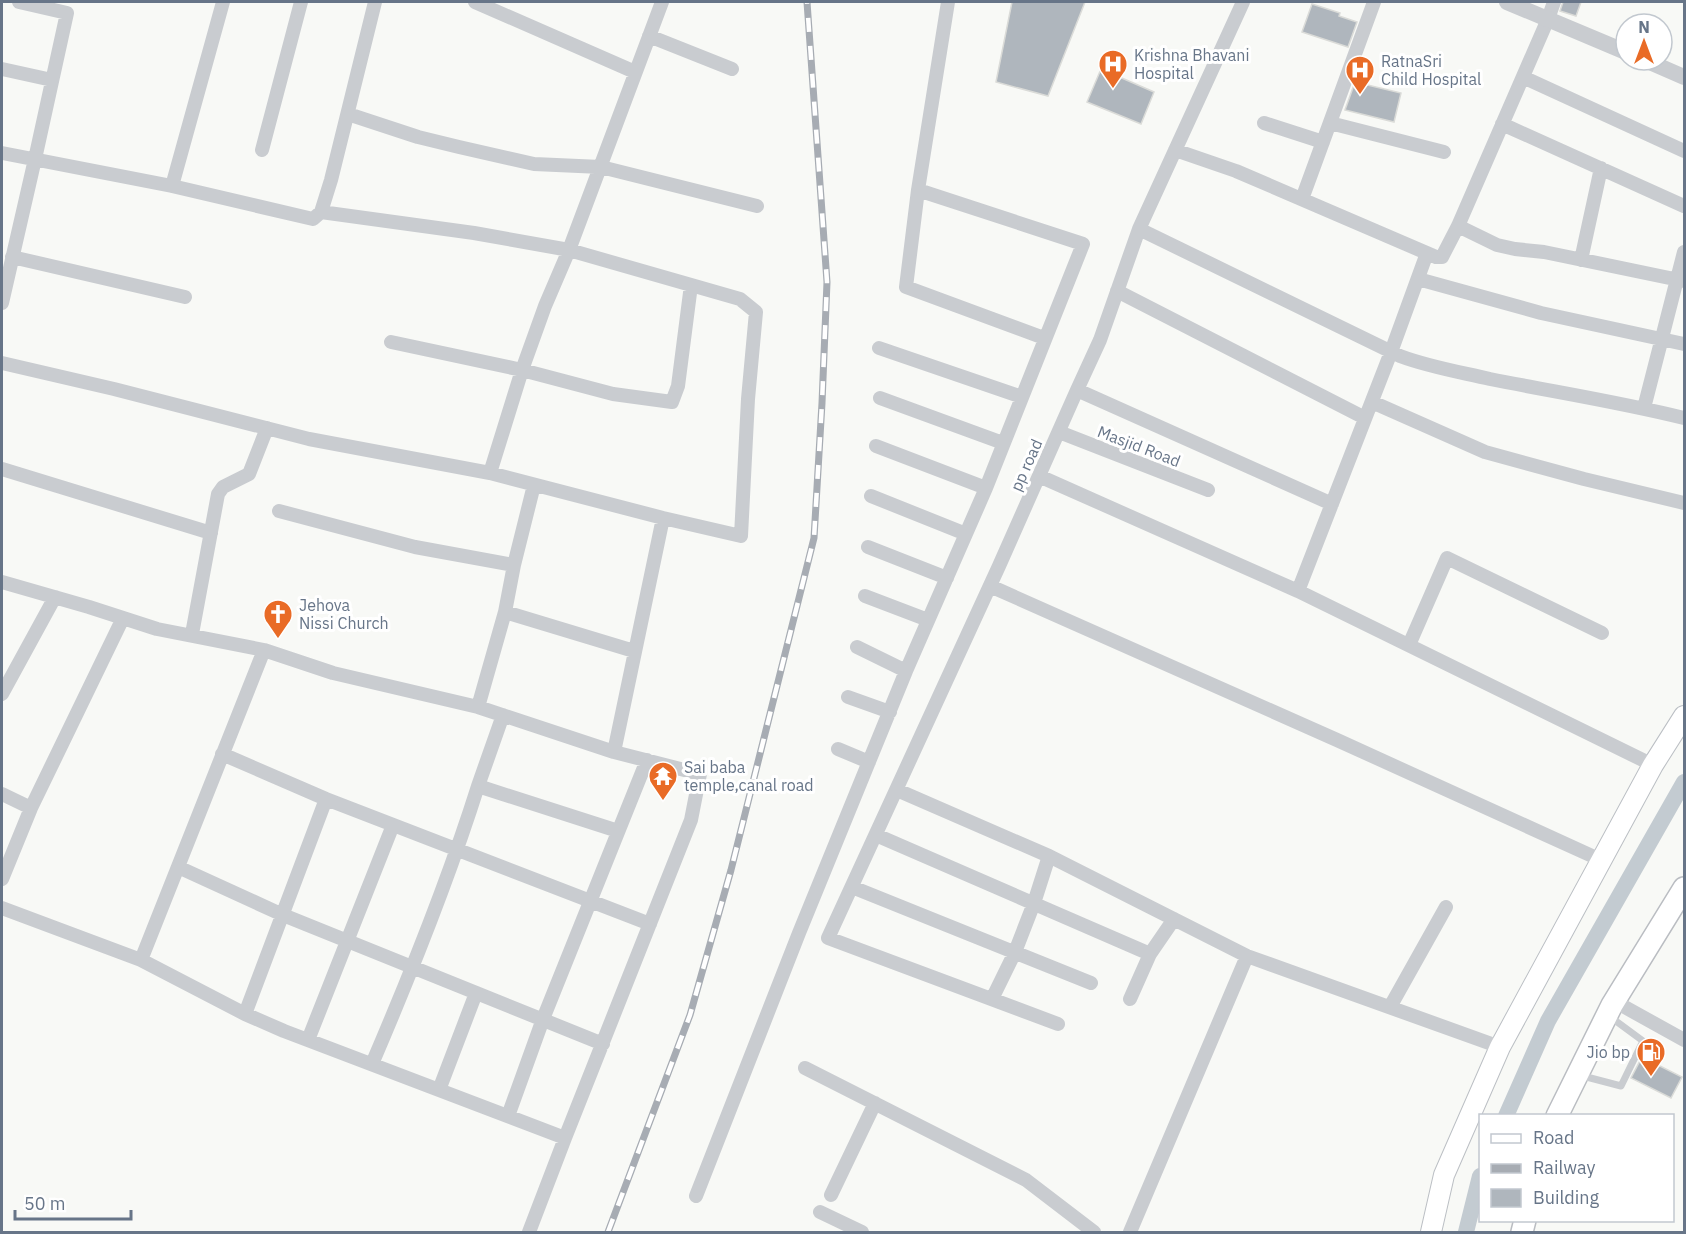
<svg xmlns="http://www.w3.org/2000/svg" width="1686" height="1234" font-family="'IBM Plex Sans',sans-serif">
<rect width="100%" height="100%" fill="#f8f9f6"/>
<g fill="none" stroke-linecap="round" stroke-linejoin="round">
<path stroke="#c3cbd1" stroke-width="16" d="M1506,1116L1548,1021L1684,782
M1466,1232L1480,1176"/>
</g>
<path fill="#afb6bd" stroke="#dadbd8" stroke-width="1.5" d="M1012,2H1085L1048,96L996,82Z
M1563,2H1581L1576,16L1560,11Z
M1312,4L1340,13L1339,16L1357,22L1348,47L1302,32Z
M1101,69L1154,92L1141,124L1087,102Z
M1355,82L1401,93L1394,122L1345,110Z
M1642,1057L1682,1077L1671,1098L1631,1078Z"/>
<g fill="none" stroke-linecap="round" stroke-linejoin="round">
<g stroke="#bbbfc4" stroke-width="22">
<path id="secondary" d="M1431,1232L1444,1175L1500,1047L1653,765L1684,716"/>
</g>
<g stroke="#babdc2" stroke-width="24">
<path id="primary" d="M1557,1116L1612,1005L1684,888
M1522,1232L1525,1220"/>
</g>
<path stroke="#c9ccd0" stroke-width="7" d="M1579,1075L1621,1086L1643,1041L1609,1016"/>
<path stroke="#c9ccd0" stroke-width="14" d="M475,2L635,72
M948,2L918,190L906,287L1044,338
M649,36L732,69
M2,69L52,80
M1523,77L1684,151
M348,114L418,137L459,147L534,164L601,167L757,206
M1264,123L1323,142
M1330,123L1444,152
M1502,124L1684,206
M262,150L301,2
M1175,150L1236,171L1436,257H1442L1458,226L1548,19L1554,2
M2,153L172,186L313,219L321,212L331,180L375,2
M172,186L223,2
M1302,199L1374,2
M1458,226L1497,245L1515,249L1544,252L1684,281
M1139,229L1400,356C1429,367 1460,372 1490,379C1555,392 1620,402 1684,418
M12,257L185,297
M1581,260L1601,168
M1418,279L1541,313L1684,344
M1117,291L1365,418
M2,303L35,159L67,13L19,2
M391,342L522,370L613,394L672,402L678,386L691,285
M879,348L1022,397
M2,363L114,389L309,439L490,473L663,518L741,536L748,399L756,312L740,299L569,250L474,233L321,212
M1077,390L1332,504
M880,398L1003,443
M1372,402L1485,452L1584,479L1684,503
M1644,408L1684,252
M1059,432L1208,490
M876,446L986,488
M2,469L211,533
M490,473L522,370L545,306L569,250L662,2
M1039,476L1298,591L1653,765
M871,496L966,534
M279,511L415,547L514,565
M868,547L947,578
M2,582L89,607L157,629L264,650L333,673L478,707L614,752L700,774L691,820L565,1138L529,1232
M990,586L1337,740L1601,860
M1298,591L1391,352L1427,253
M865,596L928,620
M505,612L634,651
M192,634L218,494L223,487L249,474L267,428
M1409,645L1447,558L1602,633
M857,647L906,671
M2,694L55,597
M848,697L890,712
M478,707L505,612L514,565L534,485
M503,715L478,786L618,831
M838,749L869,762
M614,752L663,518
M222,754L326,799L650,924
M897,790L1049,856L1247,956L1500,1047
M2,794L31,808
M876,835L1150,954
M178,867L283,915L603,1044
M2,879L31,808L123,618
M852,887L1091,983
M2,908L141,960L245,1014L284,1031L565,1138
M141,960L264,650
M992,999L1015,952L1034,903L1049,856
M1130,999L1150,954L1174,919
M1614,1001L1684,1040
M1390,1007L1446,907
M245,1014L326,799
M1058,1024L828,938L999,566L1077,390L1100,340L1139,229L1243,2
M308,1040L393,825
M372,1064C411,973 448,881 478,786
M805,1068L1026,1180L1094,1232
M439,1090L476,993
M508,1116L543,1019L647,760
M831,1195L875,1103
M696,1196L799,933L906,671L986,488L1083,244L918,190
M820,1212L862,1232
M1130,1232L1247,956"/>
<path stroke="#c9ccd0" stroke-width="16" d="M1507,2L1626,52
M1645,60L1684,77"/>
<use href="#secondary" stroke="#fff" stroke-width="20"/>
<use href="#primary" stroke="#fff" stroke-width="21"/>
<g stroke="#a7acb3" stroke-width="7">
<path id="rail" d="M608,1232L690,1015L731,870L814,538L822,403L827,282L807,2"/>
</g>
<use href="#rail" stroke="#fff" stroke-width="4.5" stroke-dasharray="14" stroke-linecap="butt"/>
</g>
<defs>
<g id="hospital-pin" transform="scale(1.5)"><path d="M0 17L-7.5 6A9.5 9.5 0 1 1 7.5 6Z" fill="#e96b26" stroke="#fff"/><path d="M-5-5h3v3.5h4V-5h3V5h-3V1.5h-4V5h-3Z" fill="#fff"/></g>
<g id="church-pin" transform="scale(1.5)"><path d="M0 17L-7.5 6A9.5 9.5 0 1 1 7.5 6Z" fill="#e96b26" stroke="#fff"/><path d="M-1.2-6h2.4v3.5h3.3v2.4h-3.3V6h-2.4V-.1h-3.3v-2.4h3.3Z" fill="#fff"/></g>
<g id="temple-pin" transform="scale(1.5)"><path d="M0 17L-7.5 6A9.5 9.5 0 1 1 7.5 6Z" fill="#e96b26" stroke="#fff"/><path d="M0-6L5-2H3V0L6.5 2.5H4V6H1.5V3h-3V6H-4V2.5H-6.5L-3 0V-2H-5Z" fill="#fff"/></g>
<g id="fuel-pin" transform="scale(1.5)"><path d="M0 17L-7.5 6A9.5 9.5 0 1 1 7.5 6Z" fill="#e96b26" stroke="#fff"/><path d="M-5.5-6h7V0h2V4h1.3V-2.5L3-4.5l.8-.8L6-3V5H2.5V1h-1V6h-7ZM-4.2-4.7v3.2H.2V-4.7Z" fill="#fff"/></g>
</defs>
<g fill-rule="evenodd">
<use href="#hospital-pin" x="1113" y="64"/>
<use href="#hospital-pin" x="1360" y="70"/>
<use href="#church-pin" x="278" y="614"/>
<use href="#temple-pin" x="663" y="776"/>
<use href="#fuel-pin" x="1651" y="1052"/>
</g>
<g text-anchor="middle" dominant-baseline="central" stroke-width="6" stroke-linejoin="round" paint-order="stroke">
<g font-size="16" fill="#677588" stroke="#fff" text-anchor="start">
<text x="1134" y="55">Krishna Bhavani<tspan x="1134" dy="18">Hospital</tspan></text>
<text x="1381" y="61">RatnaSri<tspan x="1381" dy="18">Child Hospital</tspan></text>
<text x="299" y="605">Jehova<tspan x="299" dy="18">Nissi Church</tspan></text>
<text x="684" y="767">Sai baba<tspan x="684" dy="18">temple,canal road</tspan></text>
<text x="1630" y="1052" text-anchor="end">Jio bp</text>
</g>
<g font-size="16" fill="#677588" stroke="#fff">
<text transform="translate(1139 446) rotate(21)">Masjid Road</text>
<text transform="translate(1026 465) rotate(-66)">pp road</text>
</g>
</g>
<rect width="1686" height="1234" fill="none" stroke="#677588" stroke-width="6"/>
<rect x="1479" y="1114" width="195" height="108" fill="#ffffff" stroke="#c2c8cf" stroke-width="1.5"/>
<rect x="1491" y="1134" width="30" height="9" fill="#ffffff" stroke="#c2c8cf" stroke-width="1.5"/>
<text x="1533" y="1144" font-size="18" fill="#677588">Road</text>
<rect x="1491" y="1164" width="30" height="9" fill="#a7acb3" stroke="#c2c8cf" stroke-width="1.5"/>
<text x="1533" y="1174" font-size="18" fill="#677588">Railway</text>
<rect x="1491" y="1189" width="30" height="18" fill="#afb6bd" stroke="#c2c8cf" stroke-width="1.5"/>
<text x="1533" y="1204" font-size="18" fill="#677588">Building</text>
<g transform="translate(1644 42)"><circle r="28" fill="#ffffff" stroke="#c2c8cf" stroke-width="1.5"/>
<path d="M0-4.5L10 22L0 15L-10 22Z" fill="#e96b26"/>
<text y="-9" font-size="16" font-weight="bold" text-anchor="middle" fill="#677588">N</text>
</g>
<path d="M15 1210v9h116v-9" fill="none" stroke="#677588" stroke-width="3"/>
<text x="24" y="1210" font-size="18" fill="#677588" stroke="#ffffff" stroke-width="4.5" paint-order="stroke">50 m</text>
</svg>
